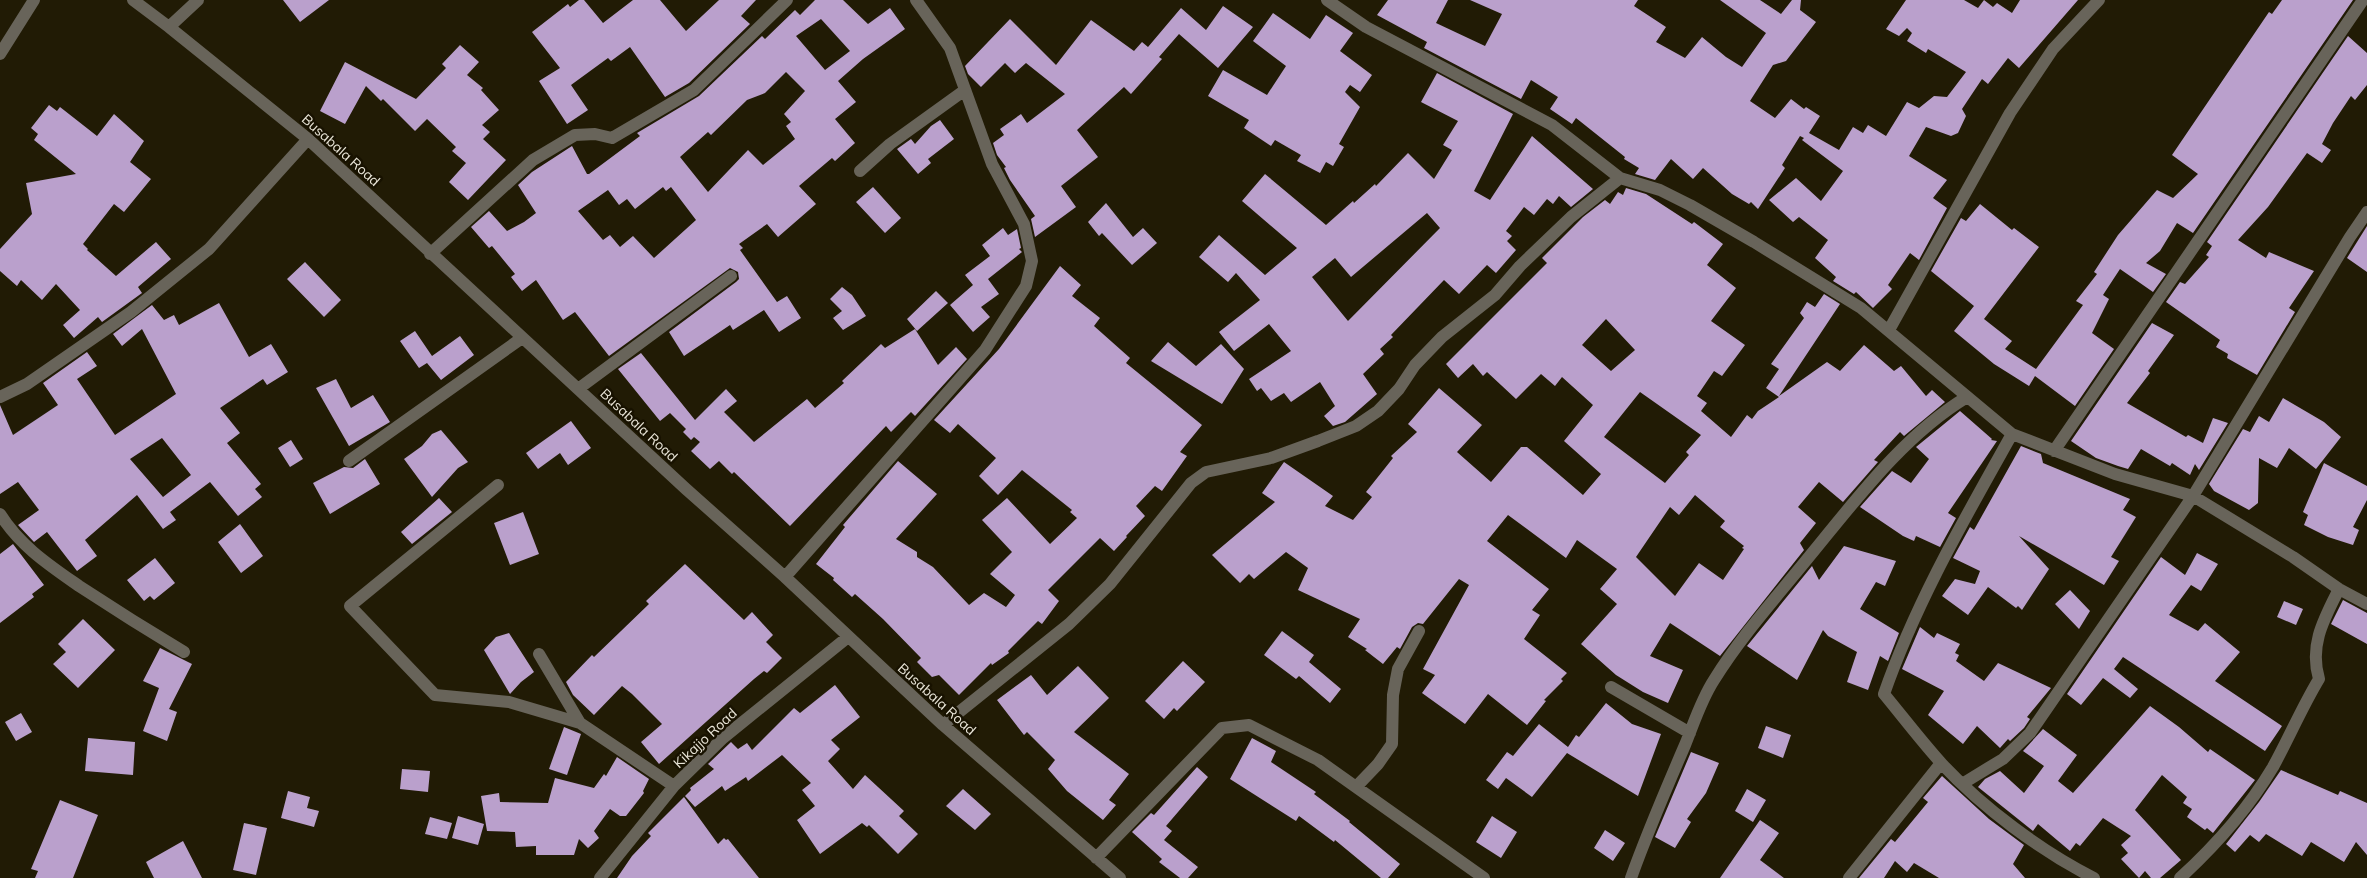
<svg xmlns="http://www.w3.org/2000/svg" width="2367" height="878" font-family="Mulish,sans-serif">
<rect width="100%" height="100%" fill="#211b05"/>
<path fill="#baa0cc" fill-rule="evenodd" d="M283,0H329L300,22Z
M579,0H584L603,23L633,0H660L686,31L719,0H756L741,16L750,24L689,83L665,97L630,47L611,61L608,58L571,85L588,110L567,124L539,81L560,68L532,32L568,4L570,7Z
M815,0H843L868,24L890,8L905,29L863,59L838,81L856,102L835,119L855,143L835,161L832,158L799,186L816,204L778,237L767,224L739,244L743,248L740,250L777,302L787,296L801,318L779,332L764,310L733,330L730,325L684,356L669,332L736,282L739,279L738,272L730,268L609,356L575,312L563,320L536,280L522,291L511,277L515,274L492,246L489,248L471,227L489,211L507,231L524,222L536,213L518,185L532,172L572,146L587,174H589L640,136L637,133L699,96L762,36L765,39L795,10L800,15ZM821,19L850,51L825,70L796,36ZM786,72L805,91L784,114L791,122L786,126L795,139L763,165L748,150L708,192L680,157L708,132L711,135L747,100L765,93ZM663,187L666,191L671,187L696,220L654,258L633,236L620,247L610,235L603,240L578,211L608,190L619,205L627,199L635,209Z
M1388,0H1448L1436,23L1485,46L1502,14L1470,0H1638L1634,6L1666,27L1656,42L1685,58L1702,37L1726,57L1742,67L1766,33L1720,0H1760L1781,14L1792,0H1801L1800,10L1816,22L1786,61L1773,65L1750,101L1775,118L1791,99L1804,109L1806,107L1820,116L1809,133L1839,150L1853,127L1863,133L1868,125L1886,136L1907,102L1919,108L1934,96L1947,97L1966,72L1928,49L1926,53L1907,41L1912,33L1907,28L1899,36L1886,29L1906,0H1964L1978,8L1984,0L1993,7L1997,3L2012,13L2020,0H2078L2019,68L2008,58L1988,84L1982,79L1962,109L1966,116L1958,133L1951,136L1926,127L1909,156L1947,180L1933,198L1947,208L1919,260L1910,253L1888,285L1892,289L1873,308L1856,292L1854,294L1833,281L1836,277L1815,258L1828,240L1799,217L1793,222L1769,200L1796,178L1821,201L1843,171L1802,140L1804,138L1800,136L1782,165L1785,168L1758,209L1751,202L1749,204L1732,194L1703,168L1693,179L1671,159L1655,180L1635,174L1639,168L1624,159L1625,157L1576,118L1572,124L1550,109L1558,97L1531,80L1521,99L1424,48L1427,42L1377,15Z
M2282,0H2353L2193,233L2177,223L2160,251L2146,263L2166,274L2153,292L2120,269L2103,295L2109,299L2092,333L2114,349L2075,406L2035,376L2029,386L1994,364L1954,331L1974,306L1931,271L1961,218L1966,221L1980,204L2012,230L2014,228L2039,247L1984,319L2012,341L2005,349L2036,369L2083,305L2076,301L2097,274L2094,272L2118,235L2157,190L2173,198L2198,174L2172,155L2269,12L2272,14Z
M1223,6L1253,27L1218,68L1179,34L1159,57L1162,59L1131,94L1124,87L1077,130L1098,157L1061,186L1076,207L1035,237L1031,219L1035,216L1010,180L1004,168L1006,167L997,155L993,143L1004,135L1000,129L1021,114L1027,123L1065,94L1026,63L1015,73L1005,63L981,87L968,74L965,66L1010,19L1056,65L1091,20L1134,51L1142,42L1148,47L1181,8L1206,30Z
M1273,13L1310,39L1326,15L1353,33L1340,51L1372,75L1360,92L1350,85L1345,92L1360,107L1339,144L1344,147L1333,166L1326,162L1320,173L1297,161L1301,155L1275,140L1271,146L1244,128L1249,120L1208,96L1223,70L1267,95L1286,66L1253,41Z
M2348,36L2367,53V85L2355,100L2351,96L2333,123L2322,144L2331,150L2322,163L2307,153L2268,207L2238,240L2266,258L2269,252L2314,271L2289,308L2295,312L2257,375L2227,358L2228,354L2216,347L2220,340L2166,302L2180,282L2185,284L2209,257L2206,255L2212,246L2207,242Z
M460,45L479,62L467,75L483,88L481,90L499,110L482,125L490,132L483,139L506,160L468,200L449,182L466,163L452,151L456,147L427,119L415,131L383,99L381,101L366,86L345,124L320,111L345,62L416,99L446,68L442,64Z
M1437,73L1513,114L1474,191L1490,200L1532,136L1593,189L1571,207L1559,196L1553,204L1547,199L1534,215L1524,207L1506,231L1512,236L1507,241L1516,250L1496,273L1487,265L1459,294L1444,280L1391,335L1393,337L1380,349L1384,354L1363,374L1377,394L1345,422L1333,426L1324,416L1335,406L1320,382L1291,402L1284,393L1271,401L1261,388L1257,391L1249,379L1291,351L1269,324L1234,351L1219,332L1260,300L1236,273L1228,282L1199,257L1219,235L1265,275L1297,248L1242,201L1265,174L1326,225L1353,201L1354,203L1375,184L1376,186L1408,153L1434,179L1452,150L1443,145L1458,121L1421,102ZM1427,213L1440,228L1348,321L1312,277L1335,258L1351,277Z
M49,105L57,111L60,107L97,136L114,114L144,141L130,162L151,179L124,212L114,204L83,244L88,249L87,250L116,276L156,242L171,259L138,287L142,293L102,322L98,317L74,338L63,325L80,310L56,284L42,300L21,280L17,286L0,271V249L32,214L26,183L76,174L34,140L38,134L31,128Z
M940,120L954,139L928,159L931,163L918,174L897,149L911,139L915,144L931,126Z
M873,187L901,218L885,233L856,202Z
M1626,188L1646,194L1692,224L1694,222L1723,244L1707,265L1736,288L1711,321L1745,345L1722,376L1714,371L1697,396L1707,403L1701,411L1731,437L1747,415L1752,419L1758,411L1779,397L1766,388L1779,369L1771,364L1804,318L1800,313L1807,302L1815,307L1824,294L1840,304L1779,396L1827,362L1840,371L1864,345L1894,371L1901,366L1926,396L1932,390L1945,402L1904,436L1900,432L1874,460L1878,462L1843,502L1819,482L1798,507L1816,523L1800,543L1804,550L1720,656L1670,623L1650,656L1683,670L1668,703L1643,692L1616,675L1581,644L1617,604L1600,589L1617,569L1577,540L1566,558L1508,515L1487,541L1549,589L1532,610L1540,615L1524,639L1567,673L1561,679L1563,681L1544,700L1546,701L1527,725L1488,694L1465,724L1422,693L1435,675L1423,669L1469,585L1459,579L1423,624L1418,623L1412,627L1400,649L1397,647L1383,664L1365,650L1367,649L1348,637L1360,619L1298,590L1308,568L1286,552L1254,579L1249,574L1240,583L1212,555L1275,502L1262,493L1284,462L1333,496L1325,506L1353,520L1372,497L1366,492L1393,458L1391,456L1417,432L1408,424L1439,388L1482,425L1457,452L1491,482L1521,447H1527L1583,495L1601,474L1564,441L1593,405L1562,377L1555,386L1541,374L1516,399L1487,372L1483,376L1473,364L1458,378L1446,364L1547,263L1542,258L1583,217L1605,200L1610,204L1618,192L1623,195ZM1606,319L1635,350L1611,371L1582,345ZM1640,392L1701,435L1686,452L1689,455L1665,483L1604,437ZM1695,495L1725,521L1720,527L1744,546L1742,548L1744,549L1723,580L1699,563L1675,596L1636,557L1670,507L1679,515Z
M1106,203L1133,237L1143,228L1157,243L1132,265L1102,233L1099,236L1088,222Z
M2367,226V272L2347,258Z
M1003,228L1008,235L1017,229L1021,248L1019,249L1022,252L988,279L999,294L981,307L990,317L973,332L950,305L973,285L965,275L990,256L982,245Z
M305,262L341,300L324,317L287,279Z
M1060,266L1081,285L1072,296L1100,318L1094,326L1130,358L1126,363L1202,425L1180,452L1187,456L1162,491L1155,486L1136,506L1145,516L1126,536L1127,537L1114,551L1100,538L1048,590L1059,601L1042,624L1038,621L1008,651L1009,653L992,665L991,663L959,695L939,675L932,677L917,662L921,658L883,619L855,594L852,597L833,580L834,578L816,564L845,527L843,525L898,461L937,494L896,539L917,552V557L933,567L969,605L984,593L1006,607L1015,595L990,574L1012,552L982,520L1007,498L1050,544L1077,518L1070,512L1072,510L1022,470L998,495L979,476L996,458L958,424L950,433L934,420L999,349Z
M842,287L852,295L866,316L843,330L833,318L842,311L830,299Z
M936,291L948,303L917,331L907,319Z
M219,303L249,357L271,344L288,372L267,385L263,379L220,408L240,433L227,443L261,484L255,489L262,497L238,516L210,482L170,512L176,520L163,529L137,495L85,540L97,556L77,571L47,532L34,542L18,525L39,510L18,482L0,494V405L13,435L58,405L43,383L87,352L97,366L77,379L115,435L176,394L142,329L122,346L113,334L152,305L164,320L174,315L179,325ZM162,438L191,475L163,497L130,459Z
M2152,323L2174,335L2148,371L2150,373L2127,403L2186,437L2188,435L2203,443L2213,418L2228,423L2199,470L2195,464L2190,475L2172,463L2170,466L2141,449L2128,469L2118,466L2096,458L2071,441Z
M915,329L938,365L956,347L967,359L915,416L911,412L891,432L886,426L790,526L734,472L732,474L719,461L710,469L691,451L700,442L694,437L691,440L683,432L686,429L670,413L660,421L618,369L641,353L695,420L726,389L737,401L724,412L754,442L807,399L815,408L844,383L842,381L881,344L885,348Z
M415,331L432,356L460,336L474,355L441,380L427,363L419,368L400,341Z
M1168,342L1196,366L1221,344L1244,369L1222,404L1151,361Z
M336,379L351,408L373,395L390,422L349,446L316,388Z
M2283,398L2324,422L2341,437L2316,469L2289,448L2277,468L2259,458L2258,503L2249,510L2214,491L2209,484L2243,429L2250,432L2259,416L2269,422Z
M1960,411L1992,439L1991,440L1997,441L1948,513L1956,518L1940,547L1916,536L1914,541L1903,536L1860,507L1892,471L1911,483L1929,459L1916,447Z
M571,421L591,448L568,465L560,453L538,469L526,453Z
M441,430L468,462L458,468L432,497L404,459L422,446L432,434Z
M291,440L303,459L290,467L278,448Z
M2021,446L2041,454L2043,463L2130,499L2123,510L2136,517L2111,557L2119,561L2104,585L2019,536L2049,569L2022,610L2018,606L2016,608L1988,587L1968,615L1942,596L1955,579L1975,584L1980,571L1953,558L1970,527L1974,530Z
M365,459L380,484L330,514L313,483L344,467L353,468Z
M2324,463L2367,486V500L2353,527L2359,530L2353,545L2328,537L2304,525L2308,515L2303,512Z
M439,498L452,512L412,544L401,532Z
M523,512L539,554L510,565L494,523Z
M240,524L263,556L241,573L218,542Z
M13,544L44,585L32,594L34,597L0,623V554Z
M1844,546L1896,561L1885,586L1876,582L1860,609L1899,633L1888,661L1880,656L1868,690L1847,682L1857,652L1828,636L1823,630L1797,680L1747,646L1812,566L1819,580Z
M2197,553L2218,564L2201,591L2191,585L2169,615L2198,631L2205,623L2240,652L2215,681L2282,726L2265,751L2123,657L2114,669L2138,689L2130,698L2103,678L2081,705L2067,694L2161,557L2185,575Z
M155,558L175,583L154,600L150,596L144,601L127,580Z
M685,564L744,620L752,612L773,635L766,642L782,658L767,673L764,671L754,679L659,764L641,742L662,724L632,694L622,686L594,715L573,695L566,682L592,655L594,657L621,631L649,604L646,601Z
M2070,590L2090,611L2079,629L2055,604Z
M2343,600L2367,613V644L2331,624Z
M2284,601L2303,609L2296,625L2277,617Z
M83,619L115,650L78,688L53,664L66,652L58,644Z
M1920,627L1934,638L1937,633L1960,644L1955,653L1959,655L1956,661L1984,681L1998,663L2051,688L2027,717L2030,719L2024,728L2010,741L2008,739L2000,748L1977,726L1963,744L1928,715L1944,691L1902,669Z
M1282,631L1314,655L1309,662L1341,689L1330,703L1299,676L1296,679L1264,655Z
M509,633L534,672L521,682L510,694L484,650L496,637Z
M160,648L192,664L169,709L177,712L167,741L143,731L159,688L143,681Z
M1183,661L1205,682L1177,711L1174,708L1164,719L1145,701Z
M1078,666L1109,698L1074,732L1129,774L1109,800L1116,805L1103,820L1067,791L1048,769L1055,760L1027,732L1024,735L997,700L1031,675L1047,695Z
M835,685L860,717L831,740L840,749L828,761L853,789L865,775L904,811L899,816L918,834L898,854L869,825L867,827L862,823L820,854L797,820L815,806L802,790L811,783L782,755L748,781L746,777L725,791L722,786L695,807L685,796L691,790L690,788L714,769L708,764L731,742L738,749L747,743L752,750L794,708L800,713Z
M1606,703L1632,724L1661,734L1638,796L1567,753L1532,797L1506,778L1498,789L1486,780L1507,752L1513,756L1539,724L1568,747L1576,735L1579,737Z
M2150,706L2179,727L2208,752L2210,749L2255,780L2213,833L2207,828L2205,830L2187,817L2192,809L2183,803L2187,797L2162,775L2135,810L2181,860L2160,878H2151L2145,871L2139,878L2121,859L2128,853L2121,845L2131,836L2103,818L2080,846L2076,843L2070,851L2038,824L2033,831L1978,787L1985,779L2000,771L2024,793L2044,766L2023,751L2043,729L2077,755L2058,781L2073,793Z
M21,713L32,732L16,741L5,722Z
M1766,726L1791,735L1783,758L1758,748Z
M564,727L581,734L567,775L549,769Z
M88,738L135,742L133,775L85,771Z
M1252,738L1276,751L1271,762L1316,792L1314,794L1350,821L1349,822L1400,864L1388,878H1381L1335,840L1334,842L1299,816L1296,821L1230,779Z
M1691,752L1719,763L1706,793L1687,819L1691,822L1675,848L1655,837Z
M617,757L649,779L643,791L644,793L626,816H620L610,809L594,831L599,838L588,848L579,839L574,855H536V846L516,847L515,832L487,831L481,796L499,793L500,802L548,803L555,778L594,788L604,774L606,776Z
M1197,767L1208,777L1166,826L1172,831L1164,840L1198,867L1188,878H1180L1159,862L1162,859L1132,832L1151,813L1154,815Z
M402,769L430,771L428,792L400,789Z
M2281,770L2338,795L2340,791L2367,803V855L2356,842L2344,862L2311,842L2302,856L2266,834L2259,842L2250,835L2235,852L2226,844L2259,802Z
M1942,776L1989,819L2024,845L2013,864L2025,878H1939L1914,863L1907,872L1895,861L1884,878H1859L1891,839L1895,842L1928,802L1923,798Z
M963,789L991,814L975,830L946,806Z
M1747,789L1766,800L1753,822L1735,811Z
M288,791L310,797L307,808L319,811L314,827L281,818Z
M684,797L718,844L724,838L726,840L728,839L759,878H617L632,856L651,836L648,833Z
M60,800L98,815L73,878H35L38,871L31,869Z
M458,816L484,824L478,845L452,838Z
M1492,816L1517,832L1501,858L1476,842Z
M430,817L452,823L447,839L425,834Z
M1760,820L1779,833L1760,860L1784,878H1720Z
M244,823L267,828L256,875L233,870Z
M1605,830L1625,843L1613,861L1594,848Z
M183,841L202,878H154L146,862Z"/>
<g fill="none" stroke-linecap="round" stroke-linejoin="round">
<path stroke="#68645a" stroke-width="12" d="M133,0L169,27L308,139L686,489L785,577L943,725L1120,878
M1327,0L1366,27L1552,125L1620,178L1660,190L1690,205L1754,242L1861,308L2012,434L2115,474L2193,496L2293,557L2339,589L2367,604
M169,27L198,0
M0,54L34,0
M860,171L890,144L965,90
M430,254L533,160L575,135L595,134L612,138L694,90L787,0
M1889,330L2010,113L2053,49L2099,0
M578,389L731,276
M0,397L27,384L131,312L209,249L308,139
M2012,434C1965,518 1916,602 1884,694C1903,717 1922,742 1942,764C1983,808 2041,851 2094,878
M2054,451L2363,0
M349,461L522,338
M498,485L350,606L435,695L509,702L580,723L674,786
M0,514C20,546 49,565 79,586C114,609 149,631 184,652
M785,577L985,350L1026,286L1032,261L1024,224L992,164L950,48L916,0
M539,654L580,723
M1611,687L1690,733
M943,725L1069,624L1110,584L1191,483L1206,472L1271,458L1318,441L1356,426L1378,411L1399,389L1415,365L1442,337L1495,295L1520,266L1571,217L1620,178
M1962,784L2003,759L2030,733L2193,496L2350,237L2367,212
M1356,787L1378,764L1392,744L1393,695L1398,669L1419,631
M1096,858L1222,728L1249,725L1318,760L1484,878
M600,878L674,786L723,738L848,637
M1631,878C1647,833 1666,789 1685,745C1694,723 1701,700 1714,680C1740,638 1773,601 1804,563C1853,504 1901,437 1967,397
M1849,878L1941,763
M2180,878C2215,846 2248,809 2273,767C2289,738 2302,707 2319,679C2309,645 2324,619 2339,589"/>
</g>
<g text-anchor="middle" dominant-baseline="central" stroke-width="5" stroke-linejoin="round" paint-order="stroke">
<g font-size="14" fill="#eae6d8" stroke="#181200">
<text transform="translate(341 150) rotate(42)">Busabala Road</text>
<text transform="translate(639 425) rotate(43)">Busabala Road</text>
<text transform="translate(937 699) rotate(42)">Busabala Road</text>
<text transform="translate(705 738) rotate(-43)">Kikajjo Road</text>
</g>
</g>
</svg>
